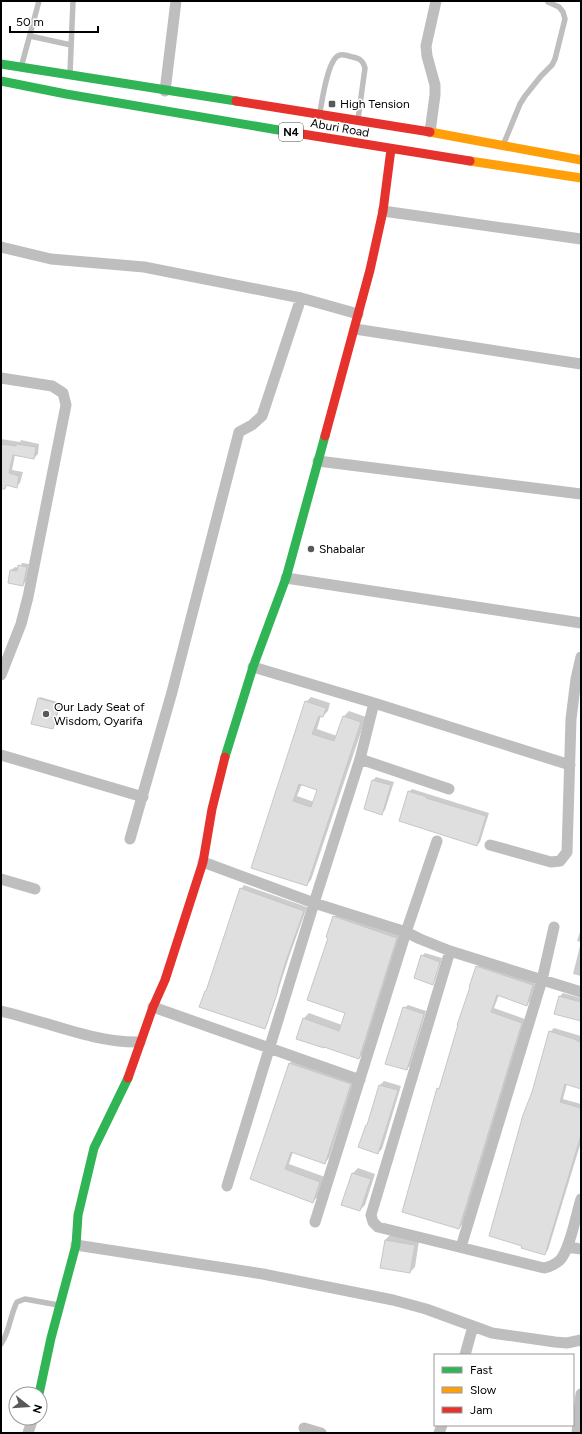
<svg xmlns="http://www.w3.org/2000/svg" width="582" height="1434" font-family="Figtree,sans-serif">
<rect width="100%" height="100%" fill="#fff"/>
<path fill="#0003" fill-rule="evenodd" d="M1,439L20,442L21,440L39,444L38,454L34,458L15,455L12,470L23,472L20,483L16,487L1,483Z
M22,563L29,564L26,581L23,585L9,582L11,570L15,567L19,568Z
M40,697L61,703L53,728L39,698Z
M311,697L330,703L328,711L323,716H321L317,729L337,736L344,716L349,711L366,717L311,880L306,885L252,867L306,702ZM302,784L319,790L314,802L297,796Z
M376,777L394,782L385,810L382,813L365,808L373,780Z
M412,789L489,813L480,842L477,845L409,792Z
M244,885L307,907L289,957L267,1025L264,1028L205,991L207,990L241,889Z
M339,912L401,933L364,1053L359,1058L297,1038L304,1018L309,1013L342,1025L347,1013L329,937L334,917Z
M581,929V942L577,941Z
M581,942V976L573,974Z
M425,953L442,958L435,980L432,983L422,956Z
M480,963L536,981L530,1001L527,1005L499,995L494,1008L525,1019L463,1224L459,1228L438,1089L440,1087L477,967Z
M563,993L581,998V1020L560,996Z
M408,1005L426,1011L410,1066L406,1069L404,1008Z
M554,1028L581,1036V1088L567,1084L563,1099L581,1104V1142L548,1250L544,1254L533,1093L550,1032Z
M295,1058L355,1079L329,1158L325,1163L293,1152L289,1164L325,1177L318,1197L313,1201L251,1179L290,1063Z
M384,1081L401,1086L382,1149L378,1153L367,1125L369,1123L380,1085Z
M358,1168L375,1174L365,1205L360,1210L343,1204L353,1173Z
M390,1235L419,1241L415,1267L410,1272L385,1240Z"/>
<path fill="#dfdfdf" stroke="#c7c7c7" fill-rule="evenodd" d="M1,444L16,446V444L36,447L34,459L13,455L9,473L19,476L17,488L6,485L5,489H1Z
M18,565L27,567L23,586L8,583L10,570L17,571Z
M38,698L60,704L53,729L31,724Z
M305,701L326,708L323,717L319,716L312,734L334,741L343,716L361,722L307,886L251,868ZM299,784L317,790L311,807L293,801Z
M372,780L391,785L382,815L364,809Z
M408,791L427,797L426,798L486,816L477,846L399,821Z
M240,888L304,911L286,961L277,991H278L265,1029L199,1007L205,991H206Z
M333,916L397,938L359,1059L324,1047V1048L296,1039L303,1018L339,1031L345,1013L307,1000L328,938L326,937Z
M421,955L440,962L433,985L414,978Z
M476,966L533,985L527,1006L497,995L491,1012L522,1023L459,1229L402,1212L437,1088L439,1089L458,1025H457L470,987H469Z
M559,996L581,1002V1021L554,1014Z
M403,1007L424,1014L407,1070L385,1064Z
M549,1031L577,1040V1041L581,1042V1089L565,1084L560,1102L581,1108V1135L545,1255L521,1248L522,1246L489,1236L523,1115L532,1092Z
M289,1063L351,1084L325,1164L291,1152L285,1169L320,1182L313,1203L250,1179Z
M379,1085L398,1090L378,1154L358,1147L366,1125H367Z
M352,1173L371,1179L360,1211L341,1205Z
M385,1240L415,1245L410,1273L380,1268Z"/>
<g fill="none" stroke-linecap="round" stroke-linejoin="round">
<path stroke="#bebebe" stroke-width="5.5" d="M30,36L71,45
M22,64L39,1
M70,73L73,1
M320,112C322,101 328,57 340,55C343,54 349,56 352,57C360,58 363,61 365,68L358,119
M504,143L520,104L525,96L541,76L552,65L555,59L565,19L563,12L559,7L548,2
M1,1344C10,1331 10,1315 17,1302L25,1299L58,1305"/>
<path stroke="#bebebe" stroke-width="11" d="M165,91L176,1
M430,132L435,95V85L427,56L426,46L436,1
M383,211L581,239
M1,247L51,259L144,267L301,298L358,314
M355,329L581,364
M1,378L52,386L63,393L66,405L28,597L21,624L1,675
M318,461L581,494
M286,578L581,623
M253,667L374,703L570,765
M1,755L143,797
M360,759L449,789
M130,839L172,692L239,432L252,425L262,416L301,298
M437,841L406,932L420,939L450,951L581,992
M490,845L551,862L560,861L567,852L571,719L576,679L581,657
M203,862L314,903L406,932L315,1222
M1,879L35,889
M450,951L371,1215L373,1222L378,1227L544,1268C550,1267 554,1265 559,1261C570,1251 576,1214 581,1199
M153,1007L360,1080
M1,1011C46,1021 93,1043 140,1042
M227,1186L314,903L360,759L374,703
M76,1245L263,1274L393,1300L426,1309L492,1333L555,1342L567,1343L581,1340
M461,1247L542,980L554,927
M567,1247L581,1249
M465,1355L473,1326
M304,1428L321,1433
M28,1433L33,1418
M439,1433L442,1425
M577,1433L581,1394"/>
<path stroke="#30b455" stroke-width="9" d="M1,64L236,101
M1,81L66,94L296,133
M225,757L253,667L286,578L325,436
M39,1394L51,1338L76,1245L78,1215L94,1148L128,1078"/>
<path stroke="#ff9f0a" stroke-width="9" d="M430,132L581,160
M470,161L581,178"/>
<path stroke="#e5322d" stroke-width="9" d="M236,101L430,132
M296,133L470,161
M325,436L370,270L383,211L391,149
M128,1078L153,1007L165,980L203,862L212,809L225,757"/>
</g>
<g fill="#595959" stroke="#fff" stroke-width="1.5">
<rect x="328" y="100" width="8" height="8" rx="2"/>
<circle cx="311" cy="549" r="4"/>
<circle cx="46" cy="714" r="4"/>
</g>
<g text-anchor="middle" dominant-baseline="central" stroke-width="3" stroke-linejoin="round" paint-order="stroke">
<rect fill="#fff" stroke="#4c4c4c" stroke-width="1" x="279" y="123" width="24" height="18" rx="3"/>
<g font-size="11" font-weight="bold" fill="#000">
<text x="291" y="132">N4</text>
</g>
<g font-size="12" fill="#000" stroke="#fff" text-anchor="start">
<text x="340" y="104">High Tension</text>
<text x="319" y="549">Shabalar</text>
<text x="54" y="707">Our Lady Seat of<tspan x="54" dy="14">Wisdom, Oyarifa</tspan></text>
</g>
<g font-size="12" fill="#000" stroke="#fff">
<text transform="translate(340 128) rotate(10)">Aburi Road</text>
</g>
</g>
<rect width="582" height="1434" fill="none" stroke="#000000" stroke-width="4"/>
<rect x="434" y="1354" width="140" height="72" fill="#ffffff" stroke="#999999"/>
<rect x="442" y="1367" width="20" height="6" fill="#30b455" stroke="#999999"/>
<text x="470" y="1374" font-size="12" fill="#000000">Fast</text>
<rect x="442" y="1387" width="20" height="6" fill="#ff9f0a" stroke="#999999"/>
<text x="470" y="1394" font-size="12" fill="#000000">Slow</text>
<rect x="442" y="1407" width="20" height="6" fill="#e5322d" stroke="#999999"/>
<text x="470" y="1414" font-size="12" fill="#000000">Jam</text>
<g transform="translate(28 1406) rotate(107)"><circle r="19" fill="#ffffff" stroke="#999999"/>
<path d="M0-3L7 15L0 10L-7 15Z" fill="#595959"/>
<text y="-6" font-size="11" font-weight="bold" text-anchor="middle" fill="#000000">N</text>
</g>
<path d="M10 26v6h88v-6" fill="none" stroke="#000000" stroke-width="2"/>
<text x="16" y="26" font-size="12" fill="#000000" stroke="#ffffff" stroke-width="3" paint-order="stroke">50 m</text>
</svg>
